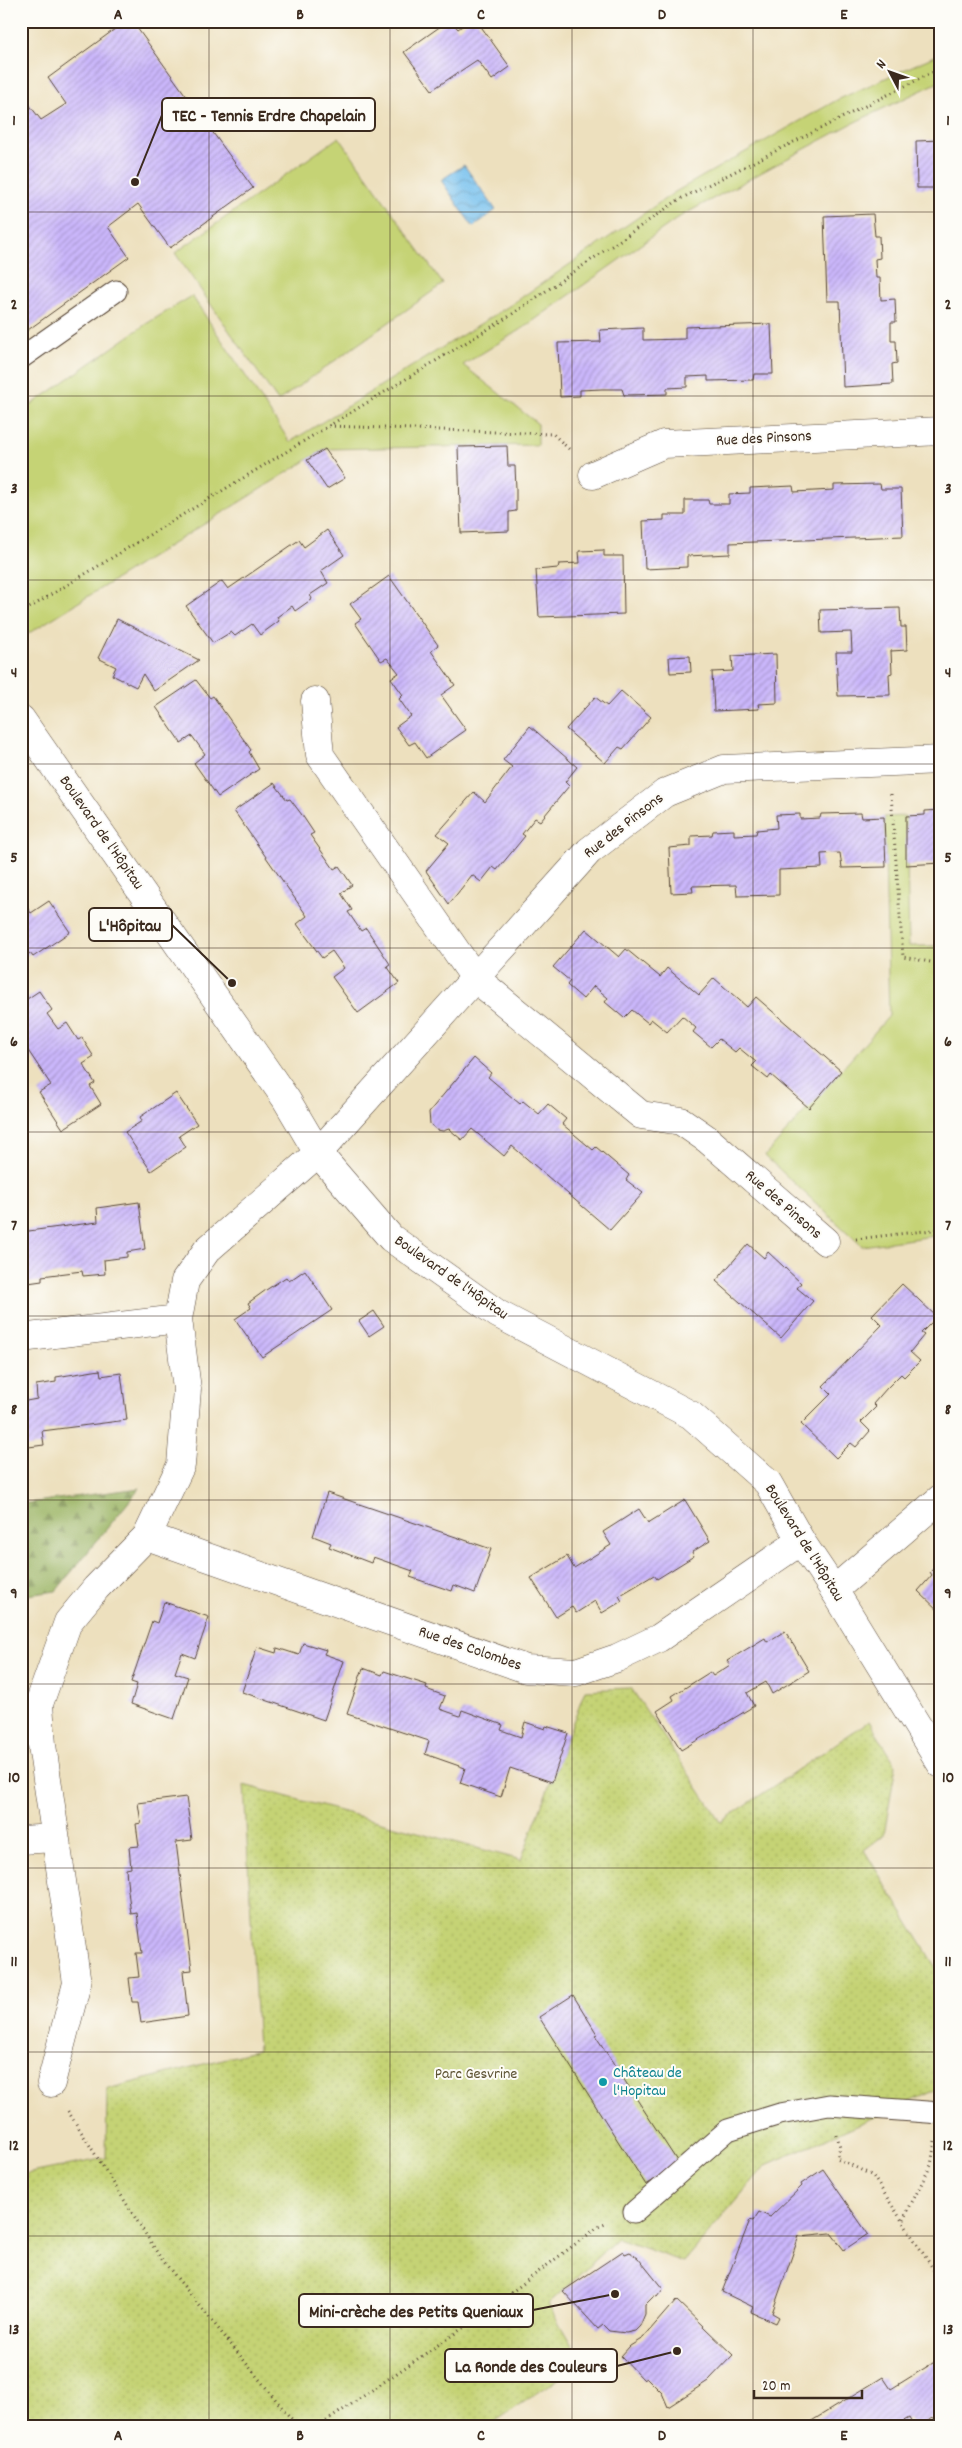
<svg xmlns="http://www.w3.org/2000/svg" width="962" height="2448" font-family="Dekko,sans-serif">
<defs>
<pattern id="forest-firs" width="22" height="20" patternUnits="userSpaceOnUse" patternTransform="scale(1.25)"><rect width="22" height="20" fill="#9cb566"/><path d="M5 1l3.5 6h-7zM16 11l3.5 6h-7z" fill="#809353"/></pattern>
<pattern id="park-dots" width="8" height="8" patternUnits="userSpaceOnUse" patternTransform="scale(1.25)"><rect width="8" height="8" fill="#c5d374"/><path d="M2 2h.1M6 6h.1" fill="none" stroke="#aab564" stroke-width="1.8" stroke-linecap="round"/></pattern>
<pattern id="water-waves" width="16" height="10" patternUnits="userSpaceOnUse" patternTransform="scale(1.25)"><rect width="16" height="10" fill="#75c0ee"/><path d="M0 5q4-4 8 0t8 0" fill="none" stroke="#619cc0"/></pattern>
<pattern id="building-hatch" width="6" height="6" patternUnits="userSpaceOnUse" patternTransform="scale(1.25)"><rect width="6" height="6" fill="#cbb7fc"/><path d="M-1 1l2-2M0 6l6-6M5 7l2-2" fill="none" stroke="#a695cb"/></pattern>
</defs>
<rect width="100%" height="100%" fill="#fdfcf7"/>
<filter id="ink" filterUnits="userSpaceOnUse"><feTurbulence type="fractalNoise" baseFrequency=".02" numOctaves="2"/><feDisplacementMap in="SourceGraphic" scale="10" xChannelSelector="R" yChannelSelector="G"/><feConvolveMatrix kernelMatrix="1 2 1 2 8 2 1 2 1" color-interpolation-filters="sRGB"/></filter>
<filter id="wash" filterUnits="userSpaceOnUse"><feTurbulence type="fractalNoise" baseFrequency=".0096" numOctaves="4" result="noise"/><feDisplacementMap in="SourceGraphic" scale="20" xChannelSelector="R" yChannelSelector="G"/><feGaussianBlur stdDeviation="1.12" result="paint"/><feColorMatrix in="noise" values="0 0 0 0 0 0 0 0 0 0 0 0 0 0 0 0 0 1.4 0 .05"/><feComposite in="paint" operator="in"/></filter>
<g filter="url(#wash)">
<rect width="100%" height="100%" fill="#ede0be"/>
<path fill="#c5d374" stroke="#807e49" d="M941,53V81L853,123L681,216L526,326L463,365L538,424V445L325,449L21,638V412L146,324L192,296L290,442L509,306L675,192L837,100Z
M339,137L443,284L278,401L175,253Z
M906,816L909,946H941V1235L862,1246L765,1156L889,1016L884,817Z"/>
<path fill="url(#forest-firs)" stroke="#6c7042" d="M140,1488L56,1591L21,1596V1504Z"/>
<path fill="url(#park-dots)" stroke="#807e49" d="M631,1688L721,1822L869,1721L896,1765L884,1835L864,1850L941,1976V2085L934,2091L766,2165L684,2262L618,2239L548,2304L582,2363L487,2427H21V2175L106,2158L107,2089L258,2050L244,1785L521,1860L585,1690Z"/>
<path fill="url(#water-waves)" stroke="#587586" d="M464,165L496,210L473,227L441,180Z"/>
<g id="blocks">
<path fill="url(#building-hatch)" d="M126,21H132L253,188L170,248L138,204L108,227L129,257L21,335V94L41,120L66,104L48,78Z
M448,21H451L458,29L469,21H477L510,67L492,80L477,60L432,90L404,52Z
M941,140V194H938V188H917L916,141Z
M873,214L875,236H879L880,258L875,259L876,278H880L881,300L895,299L896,322H891V341H896L897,363L892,364L893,384L843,387L840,301H827L824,216Z
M771,324L773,374H754L753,380L708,381V376L687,377V387L667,388V394L624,395L622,389H602L580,390V396L560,397L558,343L601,342L600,330L643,328V340L685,339V327Z
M507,446L508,466H515L516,489V511L509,512V531L461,533L458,447Z
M325,449L345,478L327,489L307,460Z
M880,484L881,489H901L903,536L730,543V554L687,556V567L645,569L643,521L664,520V515H685V500H708L709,504H729V494L750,493V488L793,486L794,492L834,490V485Z
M327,530L344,555L321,571L328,583L310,595L312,599L295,611L292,606L277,617L279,621L260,635L252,624L235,636L231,632L213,643L186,606L222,581L228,589L299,540L304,547Z
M604,550V556H623L624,614L539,617L536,570L558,568L559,564L580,563L579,551Z
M389,576L438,645L431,651L455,685L441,695L466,730L426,758L415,742L409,745L396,727L411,716L399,699L403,695L391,678L399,673L387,658L381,661L355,623L361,619L350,604Z
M900,608L901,627H906L907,650L891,651L892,673L889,674L890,695L838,696L836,652H852L851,632L821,633L820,610Z
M117,619L199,660L154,691L143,674L136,687L112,675L116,667L98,658Z
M776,654L777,703L758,704L759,709L714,711L712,672L733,671L732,656Z
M690,656L691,672L670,673L669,657Z
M196,680L210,698L213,696L251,750L249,752L259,769L218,797L194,763L205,754L192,736L181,743L156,707Z
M621,691L651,717L623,749L619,747L605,763L566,729L595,697L607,706Z
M530,726L577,767L565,782L569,786L540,821L535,818L522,834L525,836L497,870L493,867L481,882L472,875L449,904L426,871L449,843L437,834L474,792L485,802L512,767L503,760Z
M274,783L287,800L290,799L302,815L314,833L310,835L334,869L339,866L352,885L341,893L352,910L348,912L361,931L366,928L390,964L387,966L399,983L358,1013L332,977L344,968L332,951L322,958L297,924L307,916L234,811Z
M941,810V863L906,865V816L925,815V811Z
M861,813L862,818L884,817L886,867L842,868L840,853L821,854L822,868L779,870V895L737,896L736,885L692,886L693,892L671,893L669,848L691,846V836L712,835L713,831L734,830V835L756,834L757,830L777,828L776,815L800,814V819L820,818L821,814Z
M49,901L70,932L33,957L30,953L21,959V903L23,902L31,913Z
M586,929L619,957L626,949L660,977L667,968L699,995L714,978L747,1007L756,997L841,1071L809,1108L771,1075L768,1079L752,1066L756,1062L739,1048L735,1052L719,1039L711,1047L693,1032L696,1028L682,1016L667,1032L651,1019L648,1023L632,1010L624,1018L605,1002L608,998L594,986L583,999L567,985L570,981L553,967Z
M39,991L52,1010L47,1014L58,1029L67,1023L78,1040L82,1038L94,1057L83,1064L95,1083L90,1086L101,1104L63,1129L39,1092L51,1085L27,1049L21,1053V1003Z
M474,1058L491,1073L488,1077L520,1104L523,1101L539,1114L548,1104L566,1119L562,1124L593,1150L596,1147L629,1175L626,1180L643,1193L610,1230L512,1146L504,1156L472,1129L462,1140L449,1129L443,1131L437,1130L430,1124L429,1112Z
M176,1093L197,1124L179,1136L186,1147L151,1171L125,1132L142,1121L140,1117Z
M139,1202L145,1249L127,1252V1257L104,1260L105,1274L83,1276L82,1271L42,1276V1281L21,1284V1232L98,1222L97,1208Z
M748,1244L764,1258L768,1252L801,1283L797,1288L813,1301L781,1338L716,1281Z
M305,1270L332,1310L262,1357L235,1319L251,1308L248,1303L266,1290L286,1277L289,1281Z
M902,1284L937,1317L921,1333L924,1335L910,1352L920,1361L904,1377L901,1374L887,1388L873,1404L876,1407L861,1422L870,1431L856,1447L851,1443L836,1458L801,1424L831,1394L823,1386L882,1325L872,1315Z
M374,1311L384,1326L369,1336L359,1321Z
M100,1370L101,1376L121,1373L127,1420L42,1431L44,1445L21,1448V1402L37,1399L36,1385L56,1382V1377Z
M327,1493L491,1549L475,1593L454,1585L452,1591L410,1577L413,1571L373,1557L371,1563L329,1547L331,1543L313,1536Z
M685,1500L710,1541L692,1552L694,1556L657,1579L654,1575L619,1596L622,1601L602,1613L595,1601L576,1613L572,1607L556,1617L531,1578L567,1556L574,1568L611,1545L603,1532L639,1509L648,1523Z
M941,1561V1613L918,1591L932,1575L930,1572Z
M164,1602L209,1617L195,1658L182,1653L175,1673L188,1677L174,1719L131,1704L137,1684L131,1682L152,1621L157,1623Z
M785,1631L809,1671L772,1694L766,1682L747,1693L754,1706L681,1750L657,1711L674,1700L672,1696L710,1672L713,1676L730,1665L727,1661L765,1638L767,1642Z
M303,1643L326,1650L324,1654L344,1661L324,1720L242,1692L257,1647L276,1653L277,1648L299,1655Z
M363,1668L382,1675L384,1671L427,1685L426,1689L445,1696L440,1709L460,1716L462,1710L503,1725L501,1730L521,1737L525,1722L545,1729L546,1726L568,1733L552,1782L510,1768L501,1797L460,1783L465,1768L425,1754L429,1741L347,1714Z
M186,1797L192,1840L176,1842L192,1970L183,1971L188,2016L141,2023L138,2002H132L129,1978L139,1977L136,1953H142L137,1913L131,1914L128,1891L126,1869L131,1868L129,1847L139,1846L136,1824L141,1823L138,1803Z
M573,1995L597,2034L595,2035L679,2164L646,2185L539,2017Z
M823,2169L868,2234L844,2250L831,2233L799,2236L772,2313L779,2317L776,2323L751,2312L753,2307L722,2292L750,2220L753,2221L759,2212L770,2217L802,2186L801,2184Z
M623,2251L625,2254L630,2252L638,2258L663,2289L657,2297L654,2296L645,2305V2314L640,2326L635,2331L626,2333L609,2331L603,2325L598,2329L563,2291Z
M676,2300L733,2355L708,2381L668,2407L662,2393L647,2378L644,2380L621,2356L630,2346L643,2338Z
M941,2358V2420L936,2423L933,2418L920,2427H914L909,2418L893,2427H813L810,2422L883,2377L891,2389Z"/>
</g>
</g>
<g filter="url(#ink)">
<use href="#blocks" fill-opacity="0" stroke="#564536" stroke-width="1"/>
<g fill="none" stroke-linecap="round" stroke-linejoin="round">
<g stroke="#564536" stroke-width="23">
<path id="service" d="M21,358L116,291
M634,2212L728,2130L780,2114L829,2105L941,2113"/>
</g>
<g stroke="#564536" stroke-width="29">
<path id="minor" d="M593,475L664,444L941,431
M315,701L320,755L475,978L641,1115L681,1121L707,1139L825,1241
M21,1338L178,1319
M147,1536L526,1669L576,1672L617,1658L659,1638L801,1541
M834,1590L941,1498
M21,1840L55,1838
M51,2083L77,1983L42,1745L39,1704L68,1622L96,1588L147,1536L181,1465L187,1389L178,1319L185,1281L207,1250L318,1153L589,851L665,793L724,769L941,760"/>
</g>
<g stroke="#564536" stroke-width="29">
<path id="tertiary" d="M21,719L286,1099L318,1153L391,1238L498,1314L691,1415L768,1483L801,1541L834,1590L941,1764"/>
</g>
<path stroke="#564536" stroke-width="3" stroke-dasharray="1 4" stroke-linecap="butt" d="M329,426L553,434L571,451
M21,613L508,317L680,199L941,68
M891,794L903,957L941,964
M856,1239L941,1229
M68,2111L160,2257L298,2427
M837,2135L840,2147L837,2158L873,2176L941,2281
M903,2220L931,2165L935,2141
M318,2427L476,2319L598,2227L608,2223"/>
<use href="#service" stroke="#fff" stroke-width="21"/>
<use href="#minor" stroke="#fff" stroke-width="28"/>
<use href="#tertiary" stroke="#fff" stroke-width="28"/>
</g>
</g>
<path fill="none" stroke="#3b2a1e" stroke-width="1" stroke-opacity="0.55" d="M209,21V2427M390,21V2427M572,21V2427M753,21V2427M21,212H941M21,396H941M21,580H941M21,764H941M21,948H941M21,1132H941M21,1316H941M21,1500H941M21,1684H941M21,1868H941M21,2052H941M21,2236H941"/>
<circle fill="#0f9aa8" stroke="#fdfcf7" stroke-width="2" cx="603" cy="2082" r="5"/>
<g text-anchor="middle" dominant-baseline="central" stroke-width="4" stroke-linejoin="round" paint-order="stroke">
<g font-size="16" fill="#3b2a1e" stroke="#fdfcf7">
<text transform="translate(764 439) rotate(-3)">Rue des Pinsons</text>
<text transform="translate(624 826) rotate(-38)">Rue des Pinsons</text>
<text transform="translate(101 833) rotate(55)">Boulevard de l'Hôpitau</text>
<text transform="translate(783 1205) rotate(41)">Rue des Pinsons</text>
<text transform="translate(451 1278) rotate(35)">Boulevard de l'Hôpitau</text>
<text transform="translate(804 1543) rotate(58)">Boulevard de l'Hôpitau</text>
<text transform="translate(470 1649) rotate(19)">Rue des Colombes</text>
</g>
<g font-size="16" fill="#0d838f" stroke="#fdfcf7" text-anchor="start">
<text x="613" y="2073">Château de<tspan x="613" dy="18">l'Hopitau</tspan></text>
</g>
<g font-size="16" fill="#5e5434" stroke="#fdfcf7">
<text x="476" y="2074">Parc Gesvrine</text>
</g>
</g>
<path fill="none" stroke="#3b2a1e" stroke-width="2" d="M135 182L162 115M232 983L172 925M615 2294L533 2310M677 2351L617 2366"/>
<g fill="#3b2a1e" stroke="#fdfcf7" stroke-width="2">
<circle cx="135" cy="182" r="5"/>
<circle cx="232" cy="983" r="5"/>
<circle cx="615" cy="2294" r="5"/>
<circle cx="677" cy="2351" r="5"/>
</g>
<g fill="#fdfcf7" stroke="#3b2a1e" stroke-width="2">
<rect x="162" y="98" width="213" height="33" rx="5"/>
<rect x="89" y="908" width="83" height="33" rx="5"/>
<rect x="299" y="2294" width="234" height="33" rx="5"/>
<rect x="445" y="2349" width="172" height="33" rx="5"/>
</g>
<g font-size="18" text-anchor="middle" font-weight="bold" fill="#3b2a1e">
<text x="269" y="121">TEC - Tennis Erdre Chapelain</text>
<text x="130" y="931">L'Hôpitau</text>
<text x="416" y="2317">Mini-crèche des Petits Queniaux</text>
<text x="531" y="2372">La Ronde des Couleurs</text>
</g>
<rect width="962" height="2448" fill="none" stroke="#fdfcf7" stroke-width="55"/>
<g transform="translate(890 72) rotate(311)" stroke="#fdfcf7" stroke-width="4" paint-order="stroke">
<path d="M0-4L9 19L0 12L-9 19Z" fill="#3b2a1e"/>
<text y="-8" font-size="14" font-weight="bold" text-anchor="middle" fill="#3b2a1e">N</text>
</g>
<path d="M754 2390v8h108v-8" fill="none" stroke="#3b2a1e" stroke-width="2.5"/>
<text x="762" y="2390" font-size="15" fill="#3b2a1e" stroke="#fdfcf7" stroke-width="4" paint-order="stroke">20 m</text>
<rect x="28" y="28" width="906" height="2392" fill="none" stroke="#3b2a1e" stroke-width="2"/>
<g font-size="16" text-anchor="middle" font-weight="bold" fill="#3b2a1e">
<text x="118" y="19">A</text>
<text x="300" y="19">B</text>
<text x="481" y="19">C</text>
<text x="662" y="19">D</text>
<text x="844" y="19">E</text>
<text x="14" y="125">1</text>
<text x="948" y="125">1</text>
<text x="14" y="309">2</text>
<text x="948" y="309">2</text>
<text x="14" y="493">3</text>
<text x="948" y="493">3</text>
<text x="14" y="677">4</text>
<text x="948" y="677">4</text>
<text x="14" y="862">5</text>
<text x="948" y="862">5</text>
<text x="14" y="1046">6</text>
<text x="948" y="1046">6</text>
<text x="14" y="1230">7</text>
<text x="948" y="1230">7</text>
<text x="14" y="1414">8</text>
<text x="948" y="1414">8</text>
<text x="14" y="1598">9</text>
<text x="948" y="1598">9</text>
<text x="14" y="1782">10</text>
<text x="948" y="1782">10</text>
<text x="14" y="1966">11</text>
<text x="948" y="1966">11</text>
<text x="14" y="2150">12</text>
<text x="948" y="2150">12</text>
<text x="14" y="2334">13</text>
<text x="948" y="2334">13</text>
<text x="118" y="2440">A</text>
<text x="300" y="2440">B</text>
<text x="481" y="2440">C</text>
<text x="662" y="2440">D</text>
<text x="844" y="2440">E</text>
</g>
</svg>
